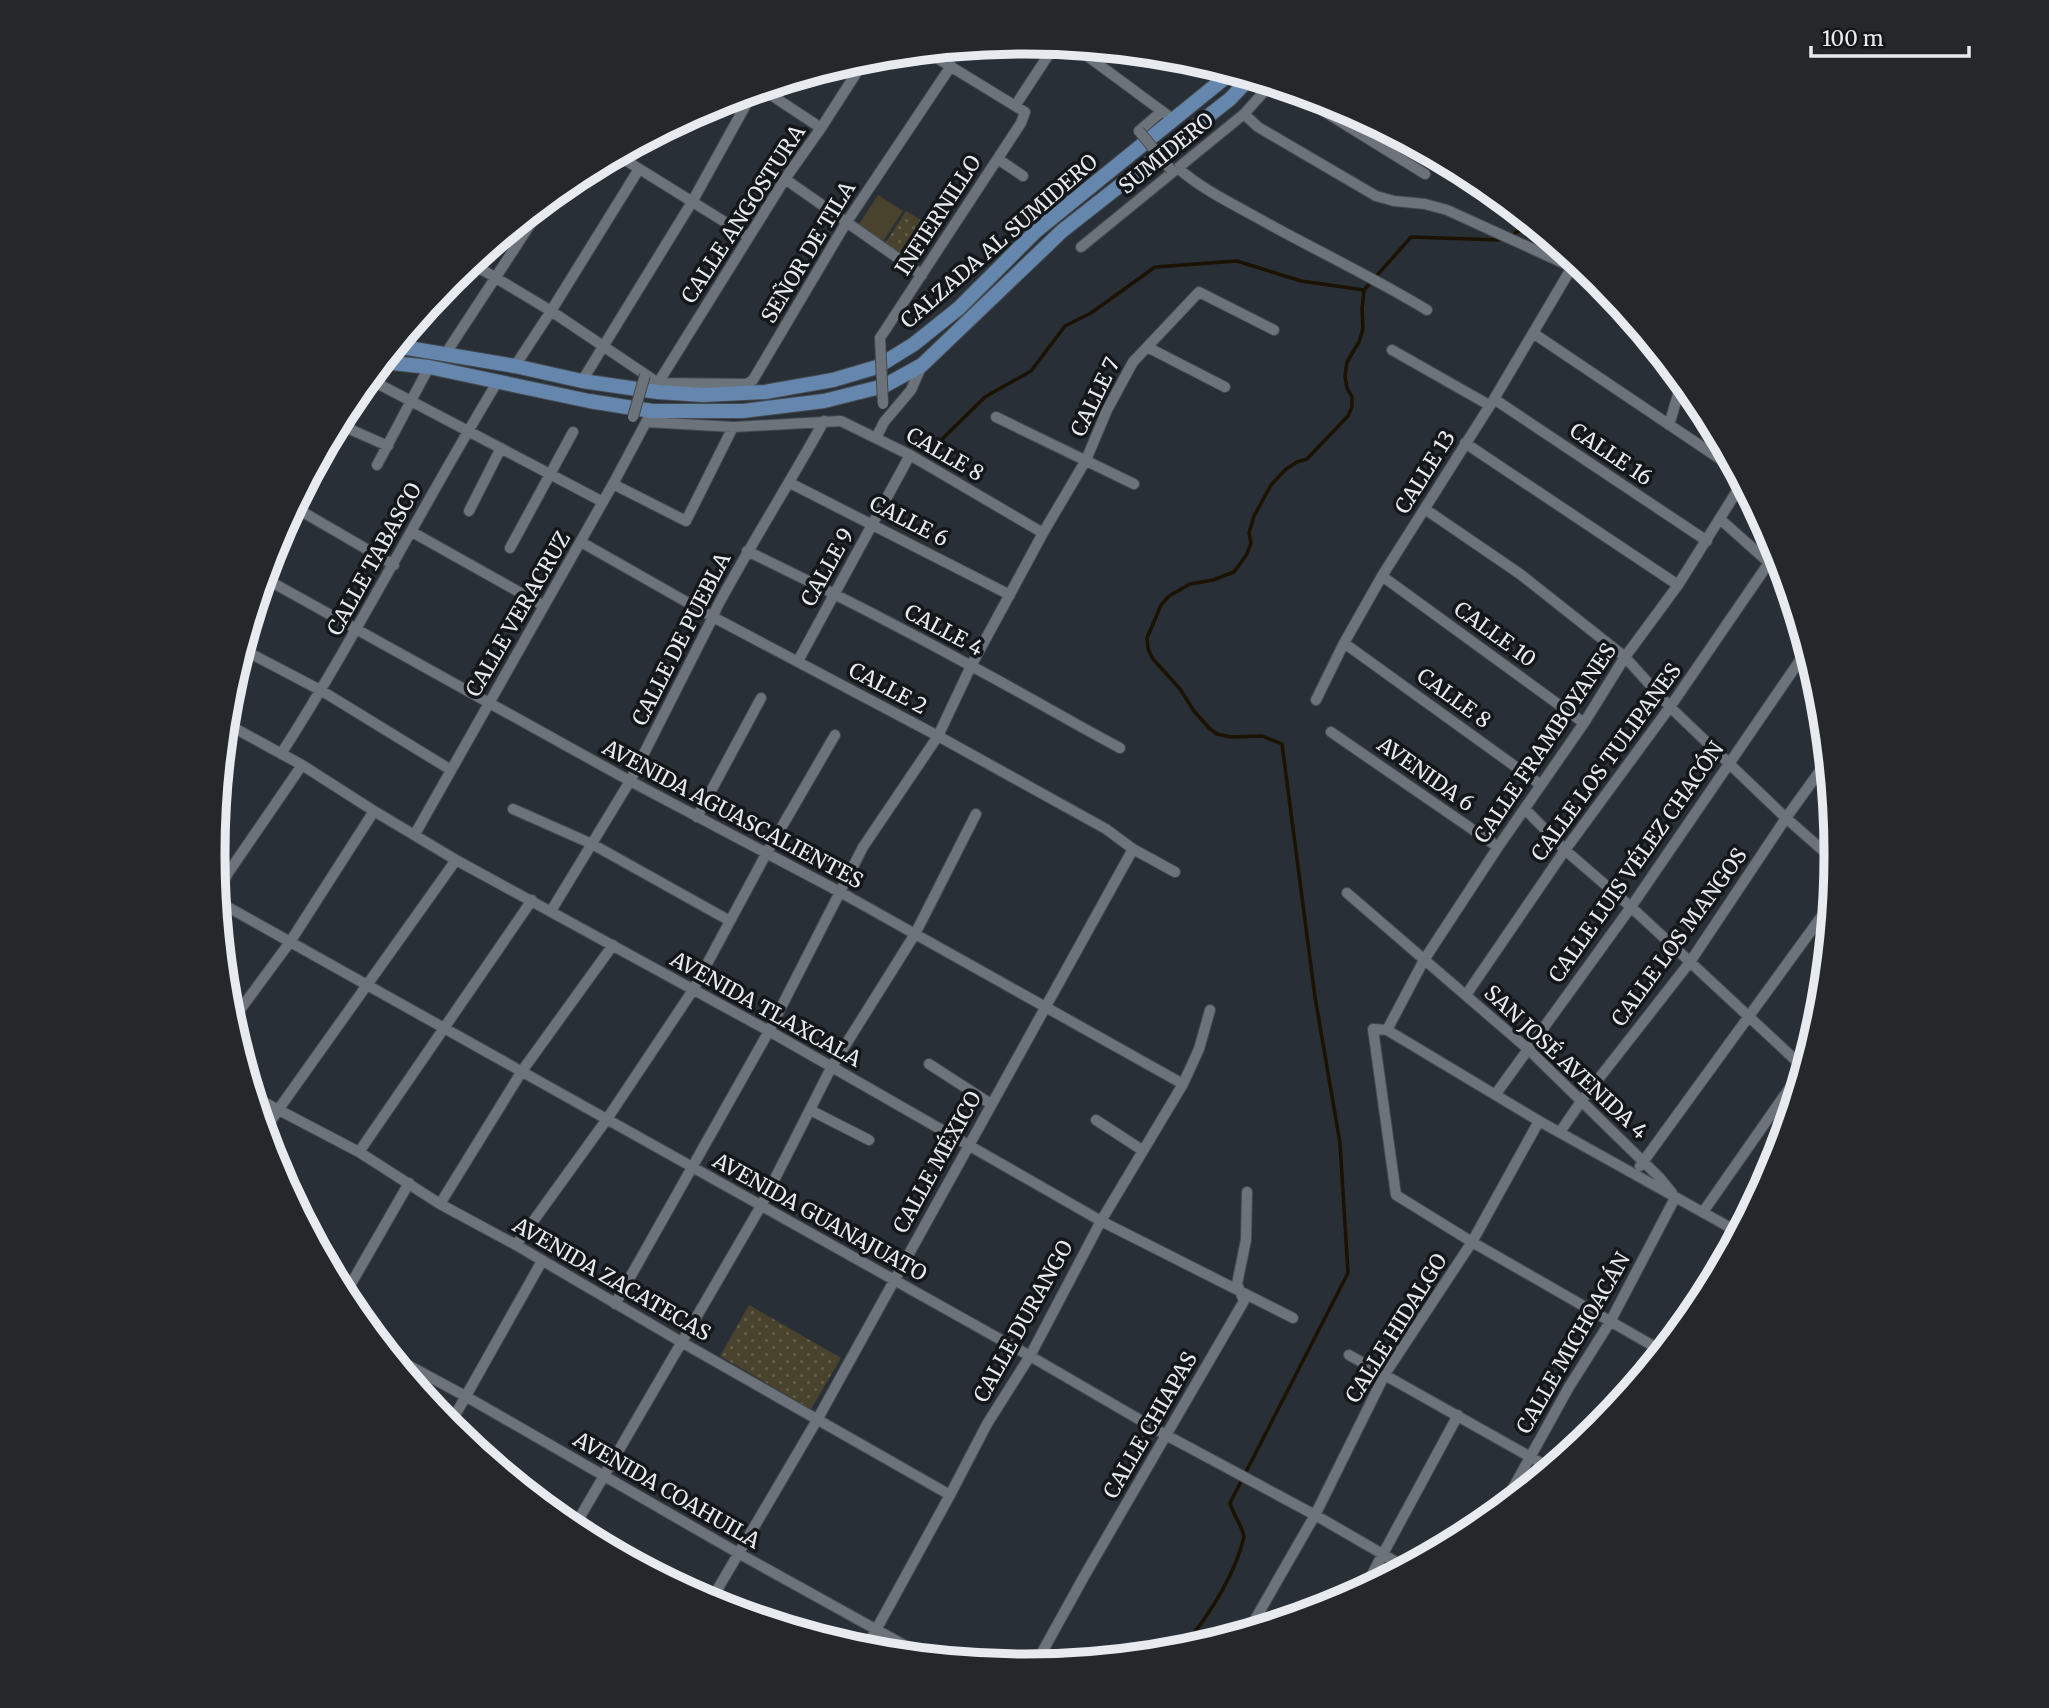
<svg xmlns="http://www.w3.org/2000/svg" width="2049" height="1708" font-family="Merriweather,serif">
<defs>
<pattern id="park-dots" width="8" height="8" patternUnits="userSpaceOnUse" patternTransform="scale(1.75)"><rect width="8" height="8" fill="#49422d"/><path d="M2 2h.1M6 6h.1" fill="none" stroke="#635d4c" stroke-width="1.8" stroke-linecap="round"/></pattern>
</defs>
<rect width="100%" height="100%" fill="#292f36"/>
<path fill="#49422d" d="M878,195L903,211L882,243L857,227Z"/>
<path fill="url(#park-dots)" d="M906,211L937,230L915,265L884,245Z
M749,1305L841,1358L811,1409L720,1356Z"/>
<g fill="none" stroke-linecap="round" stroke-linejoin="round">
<path stroke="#1b1200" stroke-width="3.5" d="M1515,233L1532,225
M931,450L985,397L1031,371L1065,326L1091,313L1155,267L1237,261L1301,281L1364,290
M1180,1651C1207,1618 1234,1579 1244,1537C1242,1525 1233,1515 1230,1503L1348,1273L1340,1143L1315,997L1282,744L1262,736L1231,737L1217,734L1209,728L1194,711L1180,689L1153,659L1148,649L1147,638L1161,605L1169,596L1190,584L1213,580L1234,572L1247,554L1251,543L1249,533L1254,516L1271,485L1286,469L1297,462L1307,459L1348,416L1352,407V397L1347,388L1345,376L1347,362L1359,342L1363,329L1362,309L1364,290L1411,237L1499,240"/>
<g stroke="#454a4f" stroke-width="12">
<path id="minor" d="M1075,47L1174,120
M762,89L821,128
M1291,91L1425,174
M1015,106L1055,45
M1244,114L1258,127L1376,196L1394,201L1425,204L1447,210L1572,267L1494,399L1382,576L1344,643L1316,700
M1139,131L1162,111
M617,155L749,237
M998,159L1023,176
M1179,169C1202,189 1229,202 1256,217C1313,249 1371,276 1427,310
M785,179L922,275
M1081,247L1244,114L1271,84
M471,263L551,311L658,383L747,384L753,380L846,223L951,66
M1533,333L1735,469
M880,338L1021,123L1025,112L927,52
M1147,347L1225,387
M1392,350L1489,405
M446,353L545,202
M515,366L551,311L639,169
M369,379L603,502
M582,381L692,202L753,92
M658,386V383L785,179L821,128L866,58
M1494,399L1707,541
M996,417L1134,484
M647,422L733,427L841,421L910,455L1043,533
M338,424L388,446
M1669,425L1682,381
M876,438L884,422L911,390L922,365
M1465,443L1678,585
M377,465L429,367
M790,483L1010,595
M613,484L686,521L733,427
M294,507L394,565
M1425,509L1520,574L1625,657L1670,707L1786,818L1836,862
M469,511L501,448
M1720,519L1785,577
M412,532L544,606
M581,542L713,617L938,736L1106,829L1133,849L1175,872
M510,548L573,432
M747,551C824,588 900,627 975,668C1024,694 1071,722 1120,748
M1382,576L1584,723
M264,578L630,781L840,892L1183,1084
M1344,643L1541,785
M242,649L322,691L451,770
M798,661L910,455
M225,723L302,765L374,811L456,860L769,1031L1101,1221L1293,1318
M1331,732L1498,847
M281,754C359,632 423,504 498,381
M513,809L592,844L730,921
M1525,809L1565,850L1631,907L1804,1068
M697,817L761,698
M415,834L613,484L652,411
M1347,893L1528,1049L1659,1177L1672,1193
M217,894L228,873L302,765
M217,901L1030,1356L1166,1435L1315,1515L1405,1567
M551,911L630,781L713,617L717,607C751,544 789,484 824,421
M1466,995L1565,850L1670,707L1777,551
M231,1022L290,942L374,811
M1387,1030L1424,960L1498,847L1584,723L1625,657L1678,585L1742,483
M929,1064L991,1104
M1495,1095L1631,907L1807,650
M254,1097L359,1152L440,1204L516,1245L683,1343L950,1495
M810,1110L869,1140
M1096,1120L1142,1150
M264,1132L278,1110L456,860
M1560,1132L1582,1100L1690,962L1786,818L1827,761
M359,1152L532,900
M1640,1166L1832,902
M440,1204L522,1071L613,945
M1703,1212L1805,1066
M516,1245L607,1119L693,990L766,854L835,735
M344,1296L409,1183
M615,1304L769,1031L863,847L938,736L971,666L1043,533L1086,460L1107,410L1133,362L1199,292L1274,330
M1662,1351L1472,1242L1396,1195L1373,1029L1387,1030L1539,1121L1738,1232
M1349,1355L1550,1468
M391,1356L467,1397L738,1553L924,1656
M449,1426L542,1261
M1503,1506L1569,1387L1610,1322L1675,1198
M573,1529L761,1206L831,1068L915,934L976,814
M1364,1589L1458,1415
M710,1602L817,1420L1133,849
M1249,1630L1315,1515L1385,1374L1472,1242L1539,1121
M1209,1637L1216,1640
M865,1650L950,1495L987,1424L1030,1356L1101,1221L1183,1084L1199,1049L1210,1010
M1035,1665L1086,1573L1244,1301L1237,1284L1246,1240L1247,1192"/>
</g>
<g stroke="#454a4f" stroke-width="16">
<path id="major" d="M396,346L515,366L582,381L658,392L703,395L765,392L833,380L877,367L914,344L959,308L1036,231L1232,72
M383,362L429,367L589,401L652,411H743L824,401L884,386L922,365L1062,231L1230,99L1250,78"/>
</g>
<use href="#minor" stroke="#6c737b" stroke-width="10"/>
<use href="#major" stroke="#6587ad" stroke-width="14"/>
<g stroke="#454a4f" stroke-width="12" stroke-linecap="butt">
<path id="minor-bridge" d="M1139,131L1171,170
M880,338L883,404
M633,417L645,375"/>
</g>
<use href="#minor-bridge" stroke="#6c737b" stroke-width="10"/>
</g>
<g text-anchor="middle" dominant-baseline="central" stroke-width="7" stroke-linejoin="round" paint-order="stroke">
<g font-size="21" fill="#e7ebef" stroke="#14171a">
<text transform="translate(1166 153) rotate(-39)">SUMIDERO</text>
<text transform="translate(743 214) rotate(-57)">CALLE ANGOSTURA</text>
<text transform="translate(938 215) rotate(-57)">INFIERNILLO</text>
<text transform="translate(999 241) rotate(-41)">CALZADA AL SUMIDERO</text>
<text transform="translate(808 252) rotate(-59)">SEÑOR DE TILA</text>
<text transform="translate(1095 397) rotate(-64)">CALLE 7</text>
<text transform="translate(945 454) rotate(30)">CALLE 8</text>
<text transform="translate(1611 454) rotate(34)">CALLE 16</text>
<text transform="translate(1425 472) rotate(-58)">CALLE 13</text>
<text transform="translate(909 521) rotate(27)">CALLE 6</text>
<text transform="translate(374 559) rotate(-61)">CALLE TABASCO</text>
<text transform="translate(827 567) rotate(-61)">CALLE 9</text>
<text transform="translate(518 614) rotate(-60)">CALLE VERACRUZ</text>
<text transform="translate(944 630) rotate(28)">CALLE 4</text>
<text transform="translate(1495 634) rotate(36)">CALLE 10</text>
<text transform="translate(681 639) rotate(-63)">CALLE DE PUEBLA</text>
<text transform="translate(888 688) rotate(28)">CALLE 2</text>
<text transform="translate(1454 698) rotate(36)">CALLE 8</text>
<text transform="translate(1545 743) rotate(-56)">CALLE FRAMBOYANES</text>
<text transform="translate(1606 762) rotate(-54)">CALLE LOS TULIPANES</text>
<text transform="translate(1426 774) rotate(35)">AVENIDA 6</text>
<text transform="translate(733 814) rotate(28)">AVENIDA AGUASCALIENTES</text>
<text transform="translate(1636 862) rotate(-55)">CALLE LUIS VÉLEZ CHACÓN</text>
<text transform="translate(1679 937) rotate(-54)">CALLE LOS MANGOS</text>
<text transform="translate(766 1009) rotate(29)">AVENIDA TLAXCALA</text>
<text transform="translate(1566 1062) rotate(43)">SAN JOSÉ AVENIDA 4</text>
<text transform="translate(937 1162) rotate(-61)">CALLE MÉXICO</text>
<text transform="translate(820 1217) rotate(29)">AVENIDA GUANAJUATO</text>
<text transform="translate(612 1279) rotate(30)">AVENIDA ZACATECAS</text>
<text transform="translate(1023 1321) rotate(-61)">CALLE DURANGO</text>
<text transform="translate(1396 1328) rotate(-58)">CALLE HIDALGO</text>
<text transform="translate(1573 1343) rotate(-60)">CALLE MICHOACÁN</text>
<text transform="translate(1150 1425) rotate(-60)">CALLE CHIAPAS</text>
<text transform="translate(667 1490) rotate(30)">AVENIDA COAHUILA</text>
</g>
</g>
<path d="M0 0H2049V1708H0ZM1024 54H1025A799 799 0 0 1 1824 853V855A799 799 0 0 1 1025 1654H1024A799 799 0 0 1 225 855V853A799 799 0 0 1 1024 54Z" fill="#25282b" fill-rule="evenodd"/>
<path fill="none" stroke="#e7ebef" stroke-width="9" d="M1024 54H1025A799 799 0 0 1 1824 853V855A799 799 0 0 1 1025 1654H1024A799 799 0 0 1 225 855V853A799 799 0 0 1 1024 54Z"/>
<path d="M1811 46v10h158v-10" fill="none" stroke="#e7ebef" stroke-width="3.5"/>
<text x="1822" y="46" font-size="21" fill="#e7ebef" stroke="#14171a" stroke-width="5" paint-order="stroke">100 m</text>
</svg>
